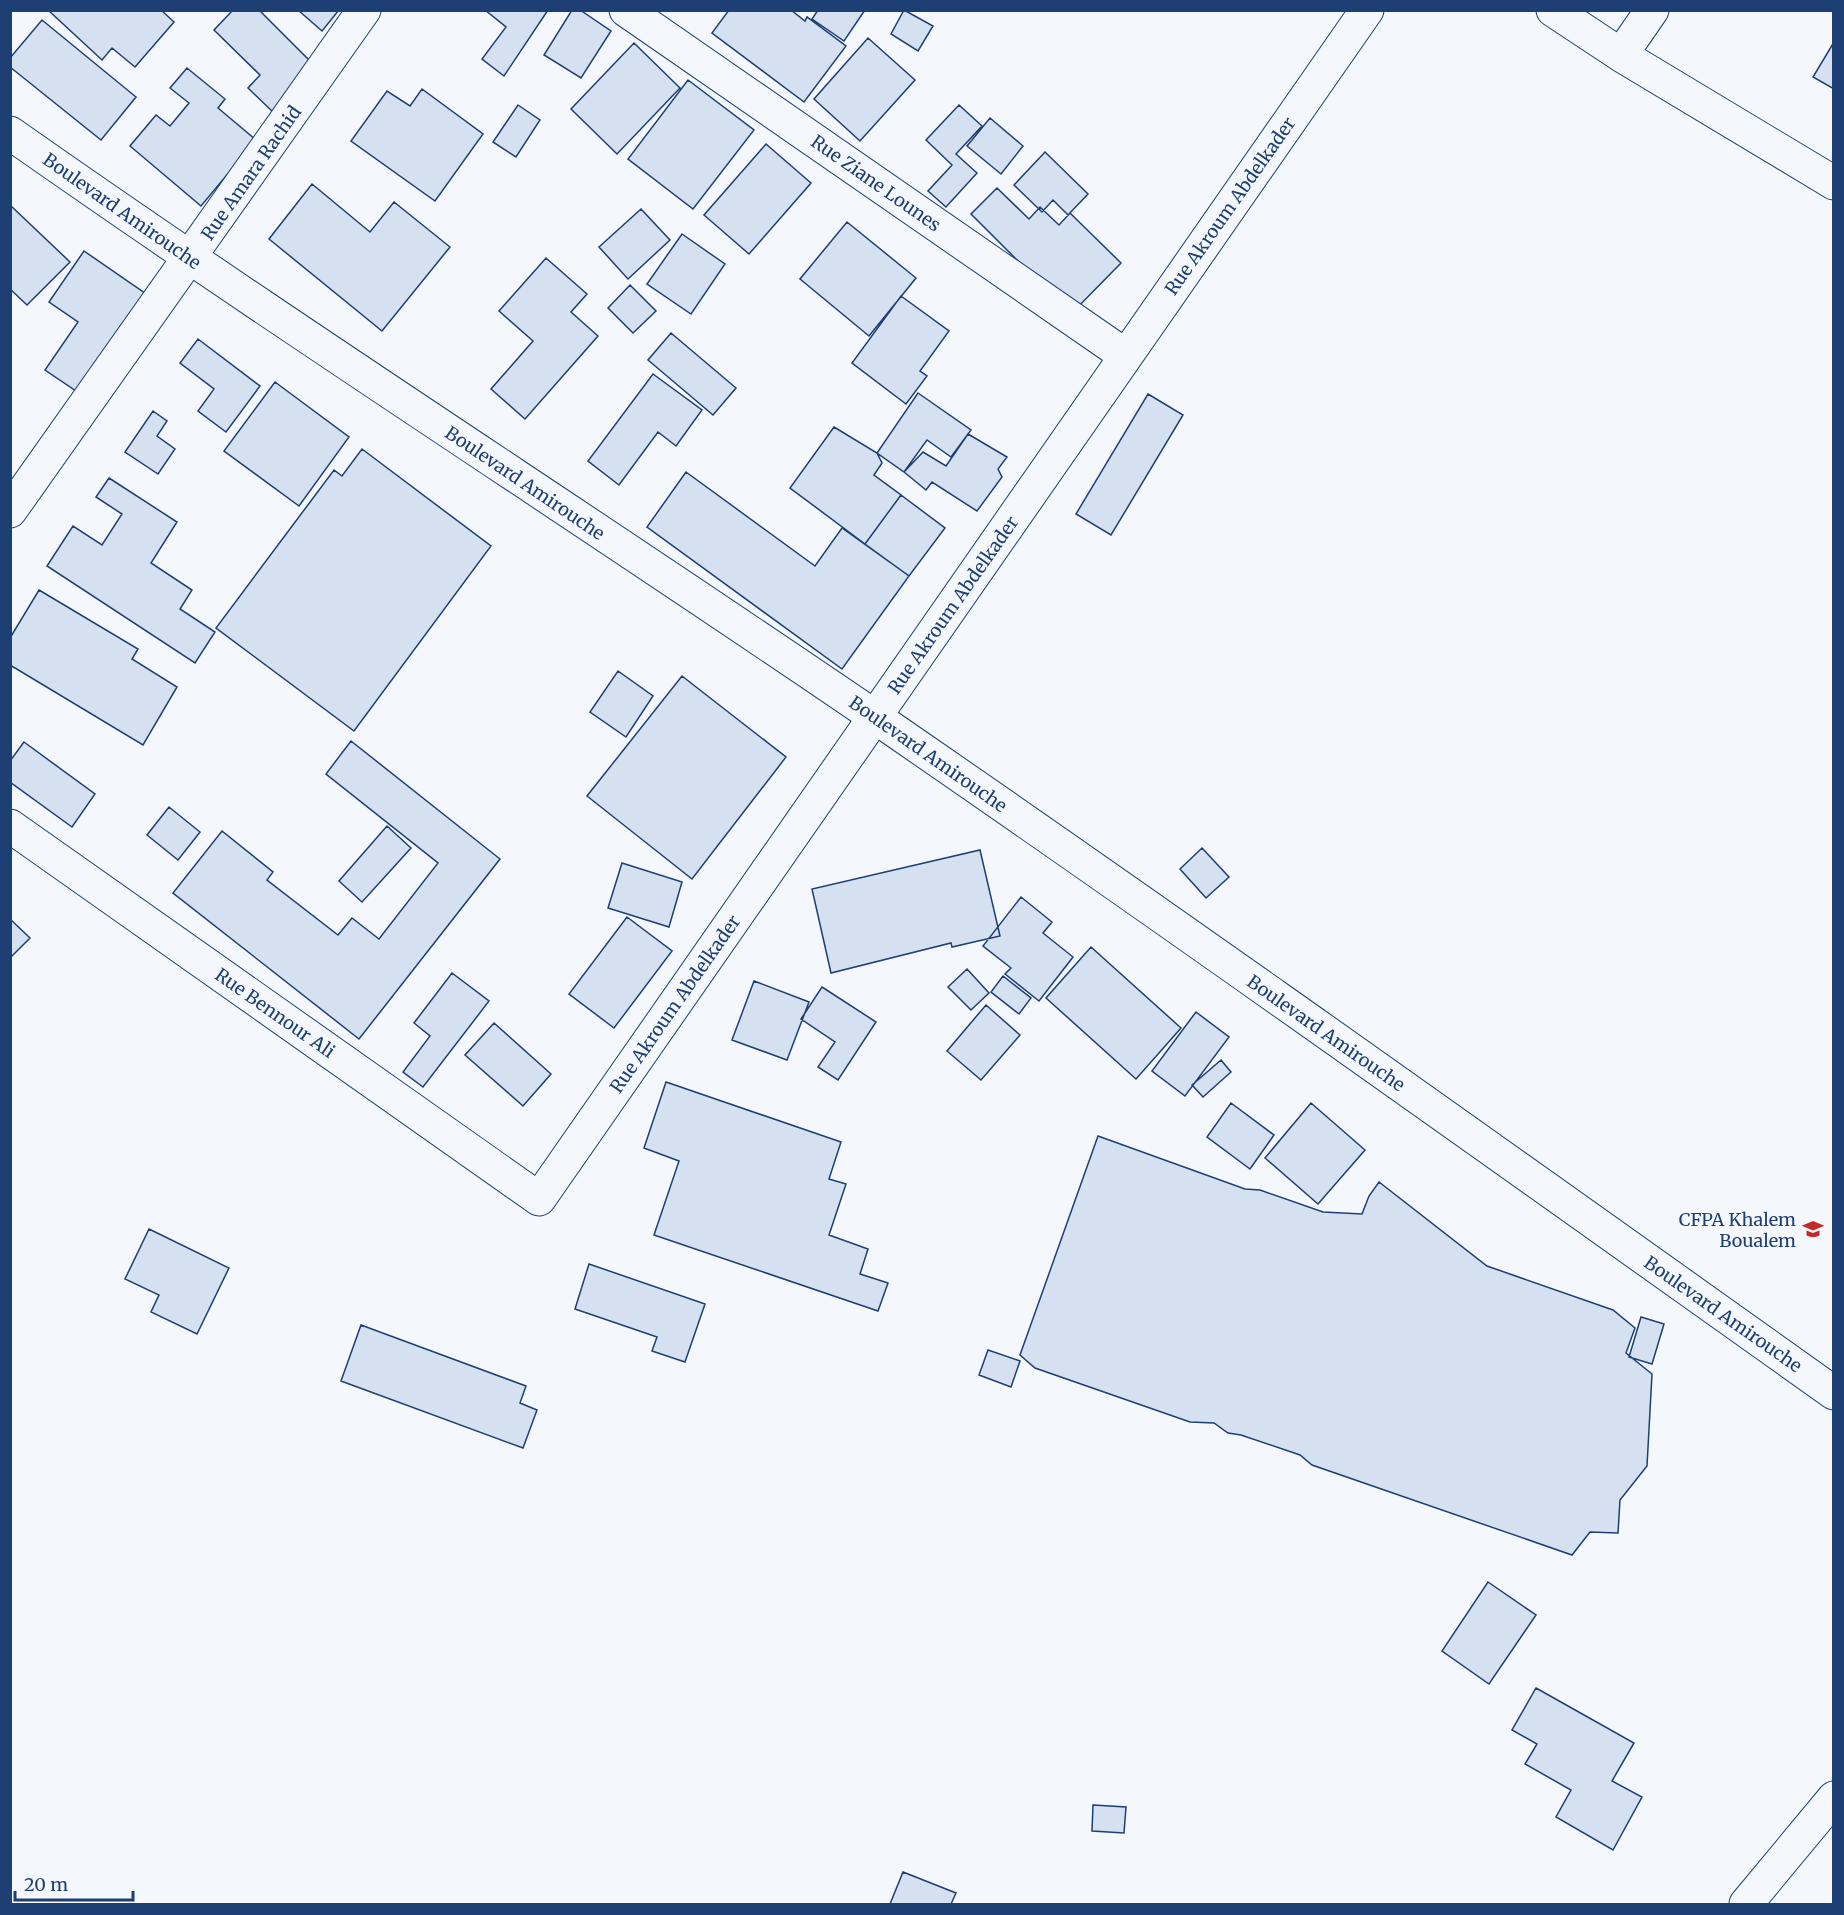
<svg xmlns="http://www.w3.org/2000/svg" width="1844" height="1915" font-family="Merriweather,serif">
<rect width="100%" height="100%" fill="#f4f7fb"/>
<path fill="#d5e0f0" stroke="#1d3f73" stroke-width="1.5" d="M48,10H161L174,22L135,67L112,48L102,60Z
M233,10H259L317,68L274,113L248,88L260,75L214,30Z
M298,10H339L322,31Z
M548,10L504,76L482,59L506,27L485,10Z
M572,10H580L611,31L581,78L544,55Z
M729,10H791L805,21L807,17L846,46L804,102L712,33Z
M818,10H865L844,41L812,19Z
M904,10L933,26L918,51L891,34Z
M42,20L136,97L101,140L10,67V58Z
M868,38L915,80L860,141L814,99Z
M1834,42V89L1813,77Z
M634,43L680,88L617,154L571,109Z
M187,68L225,99L218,108L256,140L201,206L130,146L156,115L170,126L189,103L170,88Z
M688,80L754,130L693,209L628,159Z
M422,89L483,134L435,201L351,141L387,91L410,106Z
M518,105L540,120L516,157L493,142Z
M959,105L982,126L956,154L977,173L946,207L928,191L952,165L926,140Z
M990,118L1023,146L1001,174L967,146Z
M766,144L811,183L749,254L704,215Z
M1045,152L1088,194L1068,215L1053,200L1042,212L1014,185Z
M312,184L370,232L394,202L450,247L382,331L269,239Z
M997,188L1029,219L1040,207L1059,225L1070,213L1121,263L1071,314L971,214Z
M10,205L70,262L27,305L10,289Z
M641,209L670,240L628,279L599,247Z
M847,222L916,278L869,336L800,279Z
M682,234L725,264L691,314L647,284Z
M84,251L152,298L85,397L45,370L78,322L49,302Z
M546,258L587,294L571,312L598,336L525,419L491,389L533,341L499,311Z
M630,285L656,311L633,333L608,308Z
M901,296L949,331L920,371L927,376L906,404L852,363Z
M671,333L736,388L713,415L648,360Z
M198,339L260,386L226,432L198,411L214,389L180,363Z
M653,374L702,410L676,446L658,432L619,485L588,461Z
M275,382L349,437L299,506L224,451Z
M918,393L971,430L951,457L927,440L904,472L877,453Z
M1148,394L1183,415L1111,535L1076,514Z
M153,411L167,421L157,436L175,449L158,474L125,452Z
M834,427L877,453L882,463L874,475L901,495L865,544L790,488Z
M968,434L1007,457L998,469L1002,477L977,511L932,482L926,490L904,472L923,452L946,466Z
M362,449L491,546L354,731L216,628L334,470L342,476Z
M686,472L815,566L842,528L909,576L842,669L647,527Z
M109,478L177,522L151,563L192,590L180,609L215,632L195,663L47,566L73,526L102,545L122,514L96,497Z
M901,495L945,528L909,576L865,544Z
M39,590L138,649L132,659L177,687L143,745L10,665V638Z
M618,671L653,696L626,737L590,712Z
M682,676L786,757L692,879L587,796Z
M351,741L500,859L359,1039L173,893L222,831L273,872L267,880L338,935L352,918L379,939L438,863L326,774Z
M24,742L95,794L72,827L10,782V761Z
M169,807L200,832L178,860L147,835Z
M387,826L411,848L362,902L339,881Z
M1202,848L1229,877L1206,898L1180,869Z
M980,850L1000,936L952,947L951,943L831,973L812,889Z
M622,863L682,882L669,927L608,908Z
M1021,897L1052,922L1043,933L1073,957L1039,1001L1005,974L1011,968L983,946Z
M627,917L672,951L614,1028L569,994Z
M10,919L30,938L10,958Z
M1091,947L1181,1028L1136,1079L1046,998Z
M967,969L989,993L971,1010L948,987Z
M452,973L489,1001L423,1087L403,1072L430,1036L414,1023Z
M1003,976L1031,998L1019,1014L991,992Z
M754,981L809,1002L787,1060L732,1040Z
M822,987L876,1022L838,1080L818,1067L835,1042L801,1019Z
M986,1005L1020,1035L981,1080L947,1051Z
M1196,1012L1229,1037L1185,1096L1152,1071Z
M494,1023L551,1074L523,1106L465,1055Z
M1221,1060L1231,1072L1203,1097L1192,1085Z
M666,1082L841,1142L829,1179L846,1184L829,1235L868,1249L860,1274L888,1283L878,1311L654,1235L679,1161L644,1148Z
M1231,1103L1274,1135L1250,1169L1207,1137Z
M1311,1103L1365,1150L1318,1204L1265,1158Z
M1098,1136L1245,1189L1260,1190L1323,1212L1362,1214L1369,1196L1379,1182L1487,1266L1613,1310L1635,1328L1626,1353L1652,1374L1647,1466L1620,1500L1618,1533L1590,1532L1572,1555L1312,1465L1300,1455L1241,1435L1228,1433L1214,1423L1190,1422L1035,1368L1020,1355Z
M149,1229L229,1268L197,1334L151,1312L159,1295L125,1279Z
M589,1264L705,1304L685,1362L652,1351L657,1337L575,1309Z
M1641,1317L1664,1324L1652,1364L1629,1357Z
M361,1325L526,1386L520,1403L537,1410L523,1448L341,1381Z
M988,1350L1020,1361L1011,1387L979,1375Z
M1488,1582L1536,1615L1489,1684L1442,1651Z
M1536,1688L1634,1743L1612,1781L1642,1797L1613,1850L1556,1817L1571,1790L1525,1764L1537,1744L1512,1730Z
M1093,1805L1126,1807L1124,1833L1092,1831Z
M903,1872L956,1893L951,1904H890Z"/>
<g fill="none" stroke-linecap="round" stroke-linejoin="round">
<g stroke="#1d3f73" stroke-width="35">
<path id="street" d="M626,10L1126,356
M1553,10L1621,55L1834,183
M1621,55L1652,10
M10,511L364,10
M10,826L539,1199L1367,10
M1746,1904L1834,1798"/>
</g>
<g stroke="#1d3f73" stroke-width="35">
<path id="primary" d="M10,133C296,334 590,522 878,719C1199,940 1516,1167 1834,1393"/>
</g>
<use href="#street" stroke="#f4f7fb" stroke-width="33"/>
<use href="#primary" stroke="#f4f7fb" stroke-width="33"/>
</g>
<defs>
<g id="university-bare" transform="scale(1.62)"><path d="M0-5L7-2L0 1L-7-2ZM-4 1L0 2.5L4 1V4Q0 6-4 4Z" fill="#c62828" stroke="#f4f7fb" stroke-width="2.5" paint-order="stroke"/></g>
</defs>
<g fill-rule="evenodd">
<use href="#university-bare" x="1813" y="1229"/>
</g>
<g text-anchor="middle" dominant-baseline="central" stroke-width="4.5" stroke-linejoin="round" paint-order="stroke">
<g font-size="18" fill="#1d3f73" stroke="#f4f7fb">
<text transform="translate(251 173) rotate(-55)">Rue Amara Rachid</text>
<text transform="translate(876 183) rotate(35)">Rue Ziane Lounes</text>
<text transform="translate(1230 206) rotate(-55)">Rue Akroum Abdelkader</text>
<text transform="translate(122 211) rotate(35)">Boulevard Amirouche</text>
<text transform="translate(525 483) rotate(34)">Boulevard Amirouche</text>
<text transform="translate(953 605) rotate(-55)">Rue Akroum Abdelkader</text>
<text transform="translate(928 754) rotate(35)">Boulevard Amirouche</text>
<text transform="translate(675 1004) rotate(-55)">Rue Akroum Abdelkader</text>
<text transform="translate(275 1013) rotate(35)">Rue Bennour Ali</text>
<text transform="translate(1326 1033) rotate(35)">Boulevard Amirouche</text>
<text transform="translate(1723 1314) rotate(35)">Boulevard Amirouche</text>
</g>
<g font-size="18" fill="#1d3f73" stroke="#f4f7fb" text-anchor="end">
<text x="1796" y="1219">CFPA Khalem<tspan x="1796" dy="21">Boualem</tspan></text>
</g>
</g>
<rect width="1844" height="1915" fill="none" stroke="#1d3f73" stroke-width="24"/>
<path d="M15 1891v9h118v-9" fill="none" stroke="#1d3f73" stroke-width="3"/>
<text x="24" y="1891" font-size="18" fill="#1d3f73" stroke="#f4f7fb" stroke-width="4.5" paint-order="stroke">20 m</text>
</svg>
